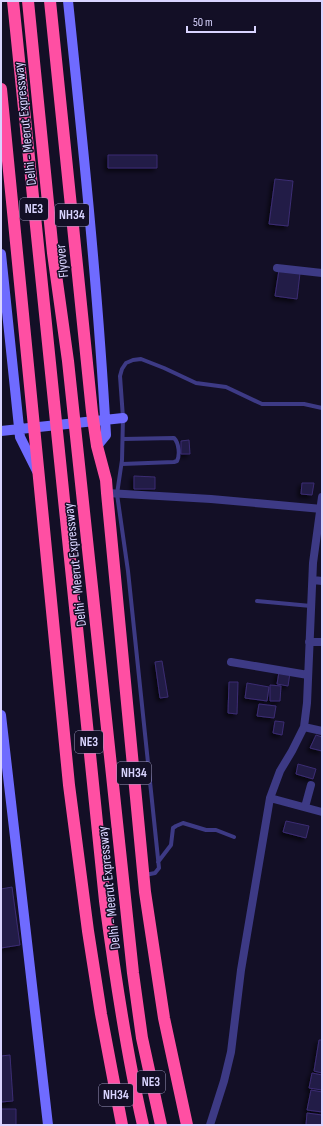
<svg xmlns="http://www.w3.org/2000/svg" width="323" height="1126" font-family="'Sofia Sans Condensed',sans-serif">
<defs>
<filter id="shadow"><feDropShadow dx="-3" dy="3" stdDeviation="2" flood-color="#0009"/></filter>
</defs>
<rect width="100%" height="100%" fill="#130f26"/>
<path fill="#241b47" stroke="#3b2d73" filter="url(#shadow)" d="M108,155H157V168H108Z
M275,179L293,181L288,226L269,224Z
M279,270L300,273L297,299L275,296Z
M189,440L190,454H181V441Z
M134,476L155,477V489H134Z
M302,483H314L312,495L301,494Z
M162,661L168,697L160,698L155,662Z
M279,672L290,673L288,686L277,684Z
M229,682H238L237,714L228,713Z
M247,683L269,687L267,701L245,698Z
M270,685L281,686L280,701H270Z
M259,704L276,706L274,718L257,716Z
M275,721L284,722L282,735L273,733Z
M316,735L322,737V751L310,748Z
M298,764L316,769L313,779L296,774Z
M286,821L309,826L306,838L283,832Z
M12,887L20,945L1,948V889Z
M319,1040H322V1073L314,1071Z
M10,1055L13,1101L1,1102V1056Z
M312,1073L322,1075V1090L309,1088Z
M311,1090L322,1092V1112L307,1110Z
M1,1109H16V1125H1Z
M307,1113L322,1115V1125H306Z"/>
<g fill="none" stroke-linecap="round" stroke-linejoin="round">
<path stroke="#3d3a85" stroke-width="4" d="M122,464L174,462L177,461C180,455 179,443 174,438L123,439
M257,601L311,606
M158,862L171,845L173,828L176,826L183,823L206,830H216L234,837
M145,875L155,873L159,868L128,571L117,494L122,460L123,418L120,376L122,369L126,363L133,360L141,359L164,368L196,383L226,387L262,404H304L322,408"/>
<path stroke="#3d3a85" stroke-width="8" d="M277,268L322,273
M107,493L211,499L322,509
M313,580L322,581
M309,642H322
M231,662L308,675
M304,727L322,731
M270,798L322,812
M305,807L311,785
M210,1125L224,1081L231,1052L241,970L270,798L280,771L292,751L304,727L307,703L313,563L322,497"/>
<path stroke="#6f6bff" stroke-width="10" d="M68,1C83,145 98,290 106,435L97,446
M1,254L20,437L37,471
M1,431L123,418
M1,715L48,1125"/>
<path stroke="#ff4fa3" stroke-width="12" d="M13,1L105,901C115,976 126,1051 143,1125
M28,1L53,253L68,361L133,973L142,1038L161,1125
M50,1L92,412L97,446L106,480L107,493L145,892L164,1018L187,1125
M1,89L69,785L88,931L101,1014L122,1125"/>
</g>
<g text-anchor="middle" dominant-baseline="central" stroke-width="3" stroke-linejoin="round" paint-order="stroke">
<g fill="#130f26" stroke="#9e99be" stroke-width="1">
<rect x="20" y="198" width="28" height="22" rx="3"/>
<rect x="55" y="204" width="34" height="22" rx="3"/>
<rect x="75" y="731" width="28" height="22" rx="3"/>
<rect x="117" y="762" width="34" height="22" rx="3"/>
<rect x="137" y="1071" width="28" height="22" rx="3"/>
<rect x="99" y="1084" width="34" height="22" rx="3"/>
</g>
<g font-size="13" font-weight="bold" fill="#d9d4ff">
<text x="34" y="209">NE3</text>
<text x="72" y="215">NH34</text>
<text x="89" y="742">NE3</text>
<text x="134" y="773">NH34</text>
<text x="151" y="1082">NE3</text>
<text x="116" y="1095">NH34</text>
</g>
<g font-size="14" fill="#d9d4ff" stroke="#130f26">
<text transform="translate(25 124) rotate(-96)">Delhi - Meerut Expressway</text>
<text transform="translate(62 261) rotate(-96)">Flyover</text>
<text transform="translate(75 565) rotate(-96)">Delhi - Meerut Expressway</text>
<text transform="translate(109 888) rotate(-96)">Delhi - Meerut Expressway</text>
</g>
</g>
<rect width="323" height="1126" fill="none" stroke="#d9d4ff" stroke-width="4"/>
<path d="M187 26v6h68v-6" fill="none" stroke="#d9d4ff" stroke-width="2"/>
<text x="193" y="26" font-size="12" fill="#d9d4ff" stroke="#130f26" stroke-width="3" paint-order="stroke">50 m</text>
</svg>
